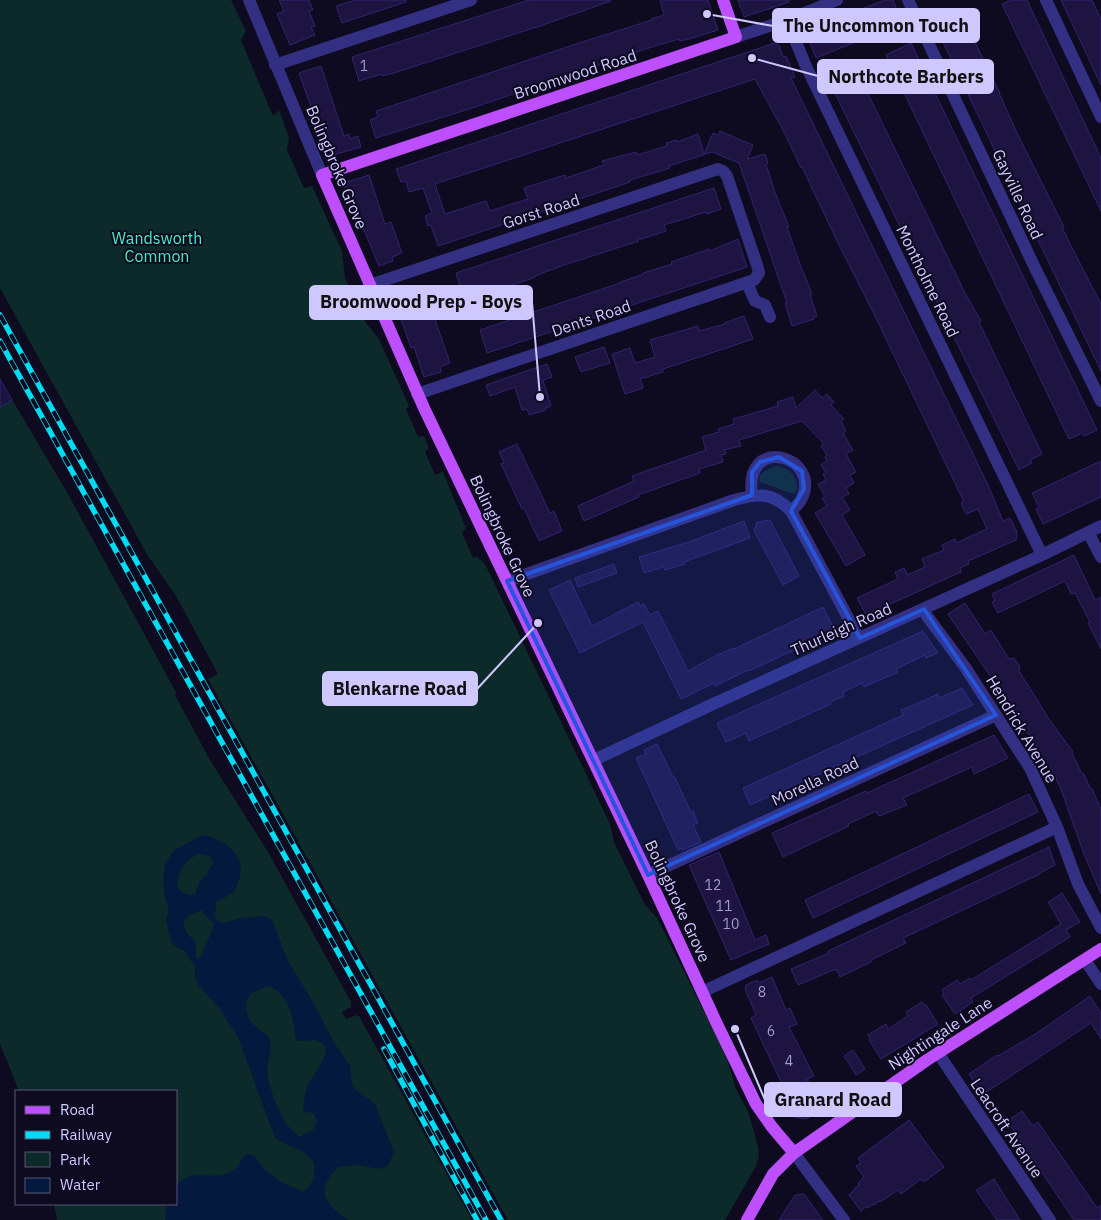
<svg xmlns="http://www.w3.org/2000/svg" width="1101" height="1220" font-family="'IBM Plex Sans',sans-serif">
<rect width="100%" height="100%" fill="#0e0a1f"/>
<path fill="#0c2a29" d="M0,0H231L246,31L241,40L273,116L279,110L289,138L287,150L304,188L312,186L342,251L345,278L366,323L379,339L409,406L406,409L418,437L424,436L429,448L425,452L435,475L443,472L466,528L462,533L473,558L477,557L485,564L610,824L614,842L644,903L657,918L725,1053L736,1089L749,1114L758,1147L759,1157L755,1168L725,1220H508L208,679L218,674L176,596L148,556L0,288Z
M0,379L68,494L177,694L175,695L210,760L268,852L351,1002V1007L342,1012L346,1019L356,1015L359,1016L472,1220H57L54,1204H176V1091H19L0,1044Z
M777,466C790,468 800,478 796,493L793,494L760,482L759,477C763,471 769,468 777,466Z"/>
<path fill="#04193e" fill-rule="evenodd" d="M203,835C225,839 249,857 238,882C237,885 236,890 233,892C228,896 221,899 216,902L215,917L217,921L222,923L242,918L265,916L272,920L287,959L314,1004L335,1044L350,1066L352,1084L356,1090L375,1104L394,1152L388,1166L379,1169L358,1165L338,1167C315,1190 324,1205 349,1220H165L166,1204H176V1185C197,1163 216,1186 236,1168C239,1165 242,1159 245,1155L251,1154L256,1158L264,1169L281,1182L304,1192C309,1187 313,1182 314,1175C314,1171 315,1167 314,1163C308,1151 286,1145 275,1138L238,1037L219,1008L199,986L195,978V967L184,950L177,948L172,943L169,934L166,919L169,910L164,894L163,879L165,865L174,850ZM199,854L210,856L213,863L206,875L200,881L195,895C186,895 182,894 177,886C179,870 184,860 199,854ZM201,910L213,923V928L200,959L196,958V943L186,932L183,922L187,917ZM268,986C290,993 293,1020 296,1040C306,1043 312,1038 318,1041C339,1049 310,1076 306,1090C304,1097 304,1106 303,1113L311,1112L314,1114L317,1121L313,1130L299,1137C296,1133 291,1130 288,1126C280,1115 268,1086 267,1072C267,1061 274,1047 269,1038C267,1033 261,1032 257,1028C247,1019 243,1007 250,994Z"/>
<path fill="#1d1442" stroke="#322371" d="M279,0H309L313,10L309,11L315,26L311,27L315,35L290,45L277,14L284,11Z
M355,0H406V2L342,23L336,6Z
M529,0H610L611,1L540,26L397,72L382,76V74L359,81L352,57Z
M660,0H708L718,30L689,39L680,41L679,39L655,46L466,110L376,138L370,120L378,117L376,111L582,42L652,20L651,19L664,15Z
M738,0H789V2L744,17Z
M885,0H893L902,23L816,58L806,33L821,24Z
M1012,0H1027L1101,158V211L1002,4Z
M1061,0H1092L1101,19V85Z
M965,22L1000,93H999L1017,133L1064,227H1062L1068,240L1101,304V371L938,32L953,24L954,28Z
M775,43L779,45L783,57L786,56L795,77L791,78L988,485L1003,521L1010,518L1017,532L1016,540L968,561L969,564L960,568L961,572L866,615L857,598L898,579L895,572L904,568L907,575L925,567L922,559L944,550L942,545L955,539L956,543L987,529L978,509L966,514L961,503L964,502L877,320L839,245L802,167L801,168L784,132L755,79L435,184L445,214L486,201L490,211L528,199L524,188L565,175L566,178L604,165L602,161L609,159L636,152L637,155L667,146L666,143L676,140L677,142L698,134L704,154L713,133L718,135L720,131L753,145L747,159L765,154L768,163L766,164L774,190L789,227H787L798,259L812,294L810,295L817,316L813,317L814,319L792,326L785,303H787L739,163L712,152L669,166L670,168L630,180V182L438,246L431,225L428,226L425,216L432,213L423,188L409,192L406,181L401,182L396,169Z
M911,43L1097,430L1084,436L1082,433L1069,439L886,55Z
M321,66L344,136L349,134L350,139L358,136L361,147L333,155L329,141H326L317,114L314,115L299,73Z
M855,67L964,291L981,321L979,322L1042,454L1030,460L1032,463L1019,470L827,77L840,71L841,74Z
M369,175L385,224L391,222L402,253L392,257L393,261L379,266L361,223L358,224L344,183Z
M714,188L721,209L707,214L706,212L664,225L666,231L638,240L639,241L561,266L535,276L536,277L471,299L467,288L461,290L456,273Z
M738,239L747,267L487,353L480,330L620,283V282L644,274L643,273L672,264L671,262L709,249L710,251Z
M406,289L408,295L420,291L428,315L433,314L450,363L440,367L441,372L424,377L414,347L411,348L401,319L399,320L390,294Z
M744,316L753,339L663,369V372L640,379L643,388L625,394L612,354L630,348L635,363L655,357L650,340L698,326L699,331L725,324L724,323Z
M604,347L610,363L581,372L575,357Z
M547,364L552,377L543,380L551,406L545,408L546,410L529,415L527,409L522,410L515,387L490,396L486,385Z
M0,379L12,400L0,407Z
M815,390L822,398L827,394L834,402L831,405L844,419L841,421L846,431L843,433L853,450L846,454L856,472L850,475L854,483L846,488L849,494L842,497L850,510L842,515L865,555L846,566L815,513L827,506L822,498L825,497L818,484L826,480L823,474L826,473L821,465L827,461L825,457L827,455L821,446L824,444L802,421L739,440L741,446L724,450L726,454L721,455L723,462L699,469L700,473L638,495L639,497L584,521L578,506L634,481L632,476L706,450L702,437L719,432L718,429L734,424L733,419L778,406L777,402L793,397L796,408Z
M517,444L550,513L554,511L562,531L539,541L524,508L522,509L501,464L504,463L499,452Z
M1101,461V497L1043,524L1036,509L1039,507L1032,493Z
M770,520L799,576L783,585L754,531L757,522Z
M744,521L750,538L684,562L685,564L665,570L664,567L644,573L639,557L689,542Z
M1074,555L1095,600L1101,597V649L1088,623L1090,622L1075,593L1071,594L1065,581L998,613L992,602L995,601L992,594Z
M614,564L617,573L578,587L575,578Z
M570,580L592,626L638,602L640,606L644,604L650,615L658,611L688,671L717,655L734,648V649L823,607L835,631L749,671L748,670L715,686L714,683L681,699L643,622L580,653L549,590Z
M965,603L985,634L991,630L1009,659L1014,658L1020,667L1019,671L1031,690L1049,719L1073,752L1072,753L1082,774H1084L1090,788L1092,789L1101,809V894L1084,854L1060,787L1052,771L1001,692L948,614Z
M923,631L938,653L926,658L925,655L896,669L898,672L864,687L862,683L843,692L844,696L830,702L831,704L749,741L746,733L726,742L717,723Z
M962,688L973,705L750,805L743,788L903,715L901,710L907,708L938,694L939,698Z
M994,735L1008,758L974,774L972,767L903,798L907,805L879,816L876,811L848,824L849,826L783,857L772,833L866,791L867,793Z
M657,744L673,777L674,776L691,812L693,811L698,823L693,825L701,842L682,850L681,848L678,850L636,758L646,754L644,750Z
M1029,794L1038,812L813,918L805,900Z
M1049,847L1055,865L1040,873V874L903,938L906,943L871,960V962L850,972L840,977L836,969L798,985L791,969L829,953L828,951Z
M719,852L755,940L766,935L769,944L731,960L689,865Z
M1062,893L1080,922L1066,930L1070,937L979,993L971,998L973,1002L955,1014L942,995L944,993L942,990L957,980L960,984L970,978L971,980L1061,924L1048,902Z
M772,977L786,1010L790,1008L797,1024L789,1027L814,1076L807,1079L822,1110L806,1119L795,1117L796,1114L751,1018L756,1015L745,989L746,985L757,980L758,983Z
M1090,996L1101,1013V1039L1091,1023L982,1095L969,1074L997,1055L998,1056L1037,1033Z
M922,1002L924,1006L926,1005L938,1024L881,1059L869,1040L870,1039L868,1035L886,1024L888,1029L908,1016L906,1012Z
M853,1050L865,1069L856,1075L844,1056Z
M1022,1111L1033,1126L1038,1122L1097,1208L1101,1205V1220H1074L1007,1121Z
M909,1120L944,1167L924,1182L921,1179L901,1194L898,1190L880,1202L879,1201L874,1205L873,1204L868,1208L867,1206L861,1211L849,1195L854,1190V1189L859,1185L858,1183L864,1177L856,1166L861,1163L858,1158Z
M994,1179L1006,1198L1020,1220H997L976,1190Z
M804,1194L823,1220H779L795,1195Z"/>
<g fill="none" stroke-linecap="round" stroke-linejoin="round">
<path stroke="#333084" stroke-width="12" d="M249,0L322,175
M908,0L1036,270L1101,401
M1046,0L1101,117
M787,20L805,64L1042,555
M736,37L787,20L837,0
M275,65L471,0
M747,283L755,301L765,305L770,317
M370,285L718,169L723,171L727,176L757,265L759,273L754,280L417,394
M752,495C743,433 824,456 801,500C799,504 794,508 791,511
M1088,532L1101,557
M507,581L734,500C759,493 772,492 791,511L859,638
M924,609L927,616L965,667L1030,768L1057,827L1078,884L1101,928
M594,760L711,705L1042,555L1101,526
M648,875L996,715
M1085,960L1101,984
M702,992L1057,827
M938,1053L1050,1220
M794,1153L844,1220"/>
<path stroke="#bd4fff" stroke-width="12" d="M723,0L736,37L322,175L424,408L648,875L717,1024L756,1104L772,1127L794,1153
M747,1220L773,1174L794,1153L927,1060L1101,949"/>
<g stroke="#00dcf3" stroke-width="5.5">
<path id="rail" d="M0,315L501,1220
M0,341L486,1220
M384,1049L477,1220"/>
</g>
<use href="#rail" stroke="#0e0a1f" stroke-width="4" stroke-dasharray="11" stroke-linecap="butt"/>
</g>
<path fill="#2654da" fill-opacity="0.2" stroke="#2654da" stroke-width="4" stroke-linejoin="round" d="M779,457L802,471L804,489L791,511L860,638L924,609L996,715L648,875L507,581L752,495V472L760,462Z"/>
<g text-anchor="middle" dominant-baseline="central" stroke-width="4" stroke-linejoin="round" paint-order="stroke">
<g font-size="14" fill="#a29bd0">
<text x="364" y="66">1</text>
<text x="713" y="885">12</text>
<text x="724" y="906">11</text>
<text x="731" y="924">10</text>
<text x="762" y="992">8</text>
<text x="771" y="1031">6</text>
<text x="789" y="1061">4</text>
</g>
<g font-size="16" fill="#cec8ff" stroke="#0e0a1f">
<text transform="translate(575 74) rotate(-18)">Broomwood Road</text>
<text transform="translate(337 167) rotate(67)">Bolingbroke Grove</text>
<text transform="translate(1018 194) rotate(65)">Gayville Road</text>
<text transform="translate(541 211) rotate(-18)">Gorst Road</text>
<text transform="translate(928 281) rotate(64)">Montholme Road</text>
<text transform="translate(591 318) rotate(-19)">Dents Road</text>
<text transform="translate(503 536) rotate(65)">Bolingbroke Grove</text>
<text transform="translate(841 629) rotate(-24)">Thurleigh Road</text>
<text transform="translate(1022 729) rotate(59)">Hendrick Avenue</text>
<text transform="translate(815 781) rotate(-25)">Morella Road</text>
<text transform="translate(678 901) rotate(65)">Bolingbroke Grove</text>
<text transform="translate(940 1033) rotate(-33)">Nightingale Lane</text>
<text transform="translate(1007 1128) rotate(56)">Leacroft Avenue</text>
</g>
<g font-size="16" fill="#48ebc2" stroke="#0e0a1f">
<text x="157" y="238">Wandsworth<tspan x="157" dy="18">Common</tspan></text>
</g>
</g>
<path fill="none" stroke="#cec8ff" stroke-width="2" d="M707 14L773 26M752 58L818 76M540 397L532 302M538 623L477 689M735 1029L765 1100"/>
<g fill="#cec8ff" stroke="#0e0a1f" stroke-width="2">
<circle cx="707" cy="14" r="5"/>
<circle cx="752" cy="58" r="5"/>
<circle cx="540" cy="397" r="5"/>
<circle cx="538" cy="623" r="5"/>
<circle cx="735" cy="1029" r="5"/>
</g>
<g fill="#cec8ff" stroke="#cec8ff" stroke-width="2">
<rect x="773" y="9" width="206" height="33" rx="5"/>
<rect x="818" y="60" width="175" height="33" rx="5"/>
<rect x="310" y="286" width="222" height="33" rx="5"/>
<rect x="323" y="672" width="154" height="33" rx="5"/>
<rect x="765" y="1083" width="136" height="33" rx="5"/>
</g>
<g font-size="18" text-anchor="middle" font-weight="bold" fill="#111">
<text x="876" y="32">The Uncommon Touch</text>
<text x="906" y="83">Northcote Barbers</text>
<text x="421" y="308">Broomwood Prep - Boys</text>
<text x="400" y="695">Blenkarne Road</text>
<text x="833" y="1106">Granard Road</text>
</g>
<rect x="15" y="1090" width="162" height="115" fill="#0e0a1f" stroke="#5b5679"/>
<rect x="25" y="1106" width="25" height="8" fill="#bd4fff" stroke="#5b5679"/>
<text x="60" y="1115" font-size="15" fill="#cec8ff">Road</text>
<rect x="25" y="1131" width="25" height="8" fill="#00dcf3" stroke="#5b5679"/>
<text x="60" y="1140" font-size="15" fill="#cec8ff">Railway</text>
<rect x="25" y="1152" width="25" height="15" fill="#0c2a29" stroke="#5b5679"/>
<text x="60" y="1165" font-size="15" fill="#cec8ff">Park</text>
<rect x="25" y="1178" width="25" height="15" fill="#04193e" stroke="#5b5679"/>
<text x="60" y="1190" font-size="15" fill="#cec8ff">Water</text>
</svg>
